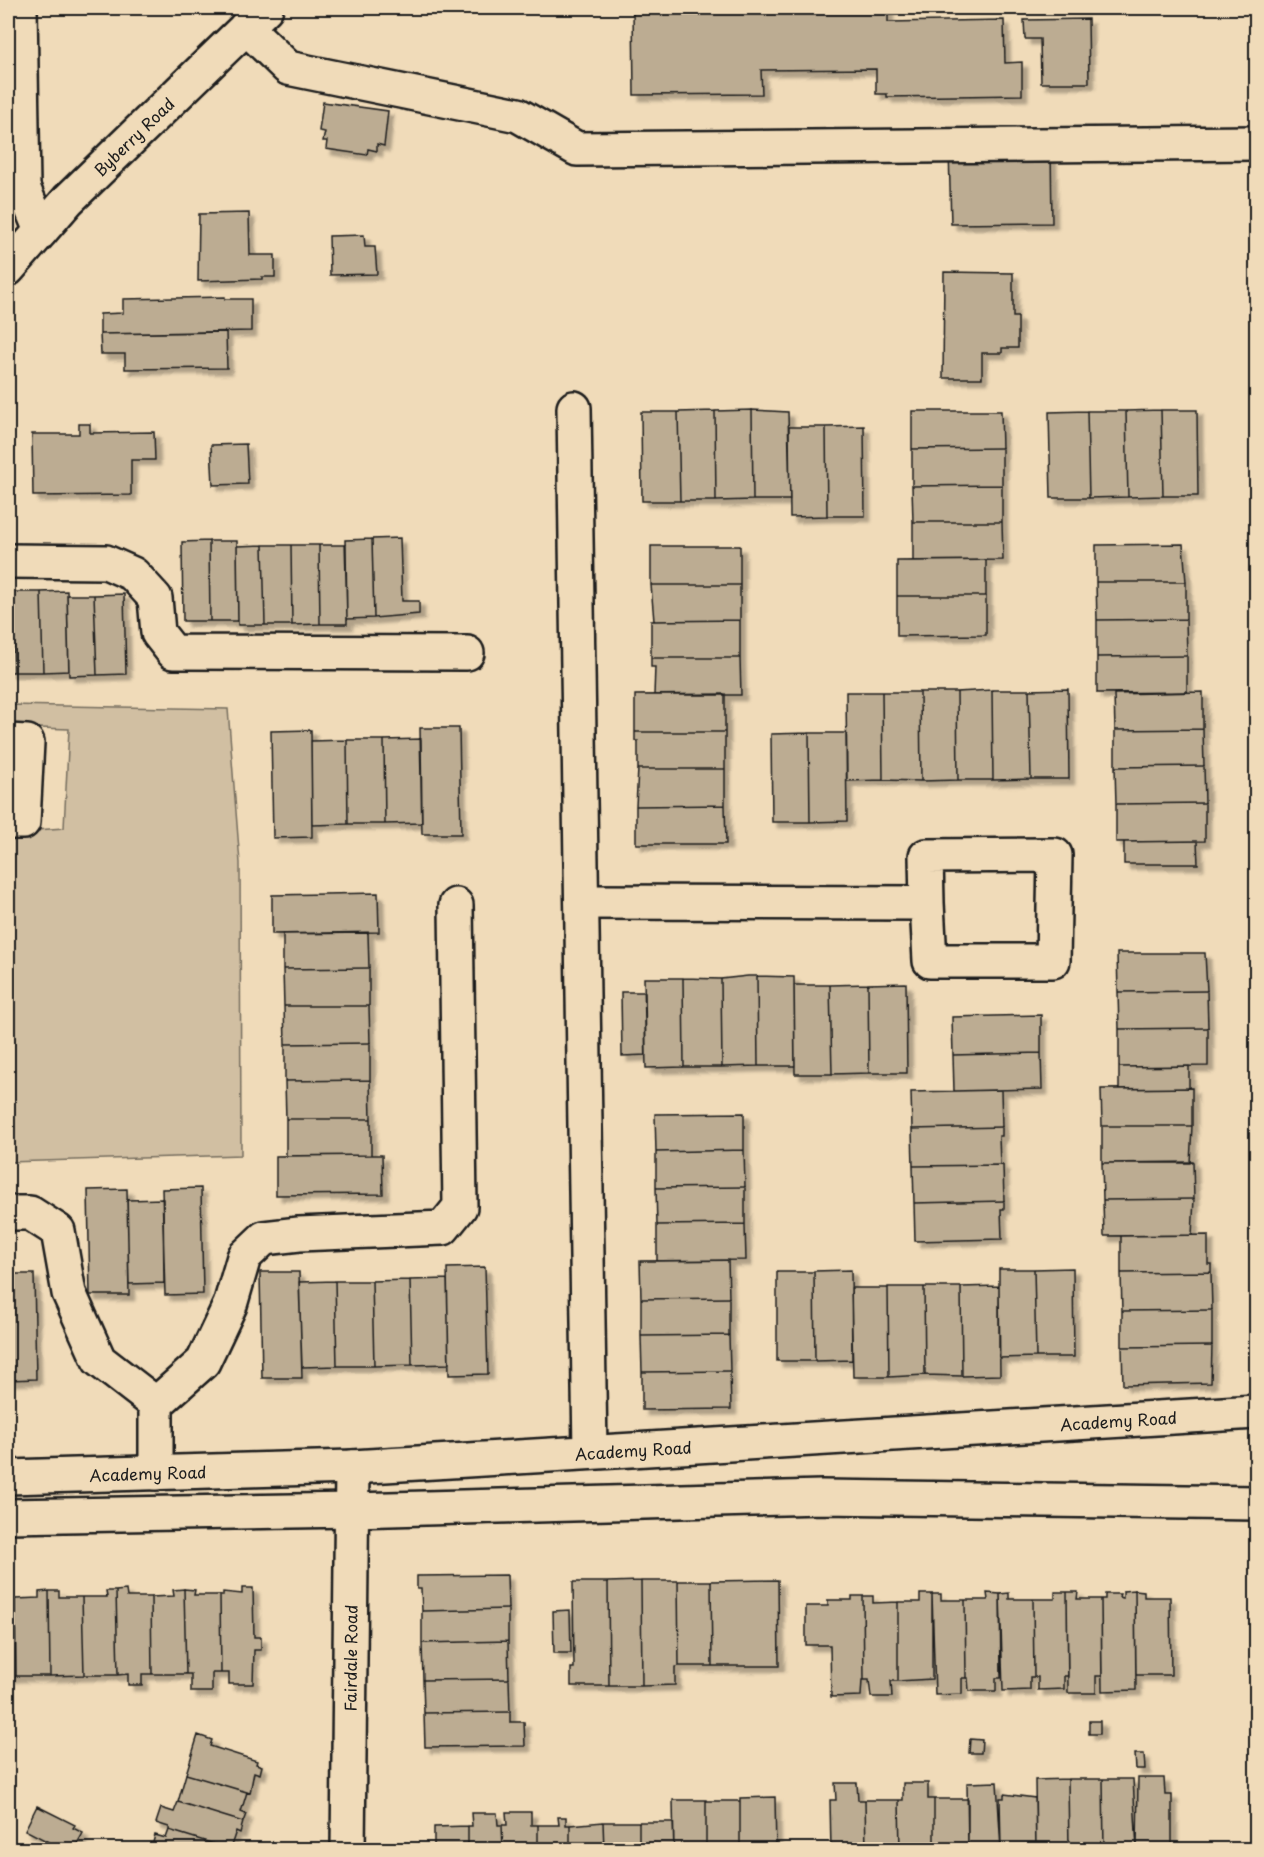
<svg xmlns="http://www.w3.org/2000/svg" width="1264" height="1857" font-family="'Playpen Sans',sans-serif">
<defs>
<filter id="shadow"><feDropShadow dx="5.5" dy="5.5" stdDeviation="1.5" flood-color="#0004"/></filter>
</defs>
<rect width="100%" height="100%" fill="#f0dbb9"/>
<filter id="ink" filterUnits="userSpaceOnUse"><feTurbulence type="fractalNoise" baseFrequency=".0167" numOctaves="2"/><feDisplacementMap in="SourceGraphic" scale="12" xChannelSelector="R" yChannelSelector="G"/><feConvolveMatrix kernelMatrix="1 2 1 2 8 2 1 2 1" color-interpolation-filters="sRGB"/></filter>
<g filter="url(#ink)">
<path fill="#d1bfa2" stroke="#766e5f" stroke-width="1.5" d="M8,705L228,709L240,863L241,1155L8,1162V832L64,828L69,729L8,727Z"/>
<path fill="#bcac92" stroke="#1c1c1c" stroke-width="1.5" filter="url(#shadow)" d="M633,8H888V22L1004,20L1005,63L1022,62V95L887,97V94H876V69L761,70L762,94L634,95Z
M1088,19L1089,83H1041L1040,39H1025L1024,20Z
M323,102L388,111L384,146L377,144V151L368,149L367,155L326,149L327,141H323L325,132L319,131Z
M1051,149L1052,223L951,224L949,150Z
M249,213L250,255H275V277H262V279L198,281L199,214Z
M364,235L365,247H375L377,274L330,275L329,236Z
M944,272L1013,273V317H1018V348H1002V353H982V378H943Z
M225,297V299H251V331L100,334V314L123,313V299Z
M226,332L227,368L125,369V354H101L100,334Z
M752,410L788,412L790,500H753Z
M752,410L753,500L716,501L715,411Z
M1161,410L1163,496L1128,497L1126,411Z
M1161,410H1197L1198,496H1163Z
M715,411L716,501H680L678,412Z
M912,411H1001L1002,448L912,449Z
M1087,411H1126L1128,497L1089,498Z
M1087,411L1089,498H1051L1049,412Z
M641,412H678L680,501H642Z
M79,424H90V433L154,432L155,460H131V495L33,496L32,434H79Z
M864,426L865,516H827L826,427Z
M789,427H826L827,516L790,517Z
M246,444L248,484L213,485L211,445Z
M1002,448V485L912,486V449Z
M1002,485V522H913L912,486Z
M913,522H1002L1003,560L913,561Z
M400,538L402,601H419V614L374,618L372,539Z
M372,539L374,618L347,619L345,540Z
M209,541H237L238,621H210Z
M209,541L210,621H183L182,542Z
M1183,544L1186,582H1096V545Z
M263,545H291L292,625H265Z
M263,545L265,625H238L237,546Z
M291,545H319L320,624L292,625Z
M319,545H346L347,624H320Z
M651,546H740V585H651Z
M986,560V596H897V561Z
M1096,582H1186V619L1097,620Z
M651,585H740V620L654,621Z
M67,591L69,671L43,672L41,592Z
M8,592H12L14,672H8Z
M12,592H41L43,672H14Z
M124,594L126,674L97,675L94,595Z
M67,595H94L97,675L69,676Z
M897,596H986V635L897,636Z
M1186,619L1187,656L1097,657V620Z
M740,620V658H651V621Z
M1187,656V692L1097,693V657Z
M651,658H740L741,695H654L655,667H651Z
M1068,689L1069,779H1031L1029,690Z
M992,690H1029L1031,779L993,780Z
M992,690L993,780H958L957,692Z
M846,692H882L883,780L847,781Z
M882,692H920L921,781L883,780Z
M920,692H957L958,780L921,781Z
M1203,692V729L1115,730L1114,694Z
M725,694V732H635V695Z
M420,728H459L461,834H422Z
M1203,729L1204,766L1115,767V730Z
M311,730L312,837L273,838L271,731Z
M635,732H725V769H638V741H635Z
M809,733H846L847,821L810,822Z
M809,733L810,822H772L771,734Z
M421,739L422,823L385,824L384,740Z
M347,740L348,824L312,825L311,741Z
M347,740H384L385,824H348Z
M1204,766L1205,803L1116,804L1115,767Z
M638,769H725V805L636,806Z
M1205,803V841L1116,842V804Z
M725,805L726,844H636V806Z
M1197,841L1198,864H1124V842Z
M378,893L379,932L272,934V895Z
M368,933L369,968L283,969V934Z
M1117,953H1205L1207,991L1118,992Z
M369,968V1006H284L283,969Z
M748,976H757L758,1066L722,1067L721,979Z
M757,976L794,977L795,1066H758Z
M644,978H683L684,1067L646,1068Z
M683,978L721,979L722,1067H684Z
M906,983L907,1073H869L868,984Z
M868,984L869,1073L832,1074L830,985Z
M794,985H830L832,1074H795Z
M1207,991L1208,1028L1119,1029L1118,992Z
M621,992H645L646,1055L622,1056Z
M284,1006H369L370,1043L285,1044Z
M1041,1015V1053L953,1055L952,1017Z
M1208,1028V1066L1119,1067V1029Z
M370,1043V1080L285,1081V1044Z
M1041,1053L1042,1089L954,1091L953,1055Z
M1189,1066V1088L1119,1089V1067Z
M370,1080L371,1119H286L285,1081Z
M1192,1088V1126H1102L1101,1089Z
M1001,1090L1002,1127L912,1129L911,1092Z
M744,1113V1150L656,1152L655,1114Z
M286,1119H371V1155L286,1156Z
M1102,1126H1192L1190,1163H1102Z
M1002,1127V1136H999L1000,1165L913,1166L912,1129Z
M744,1150L745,1187L656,1188V1152Z
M371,1155H382L383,1194L276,1195V1156Z
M1193,1162L1194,1199L1103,1200L1102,1163Z
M1003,1165L1004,1201L914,1203L913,1166Z
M745,1187V1224L657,1225L656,1188Z
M201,1188L203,1294L165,1295L162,1189Z
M127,1189L129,1295H90L88,1190Z
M163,1199L164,1283L129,1284L127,1200Z
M1194,1199L1192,1235L1104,1236L1103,1200Z
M1004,1201V1209H1001L1002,1239L915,1241L914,1203Z
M745,1224L746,1260L657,1261V1225Z
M1208,1235V1264H1211V1272L1121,1273V1236Z
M728,1260L729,1298L641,1299L640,1261Z
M485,1267L488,1374L449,1375L447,1268Z
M1073,1268L1074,1357H1036L1034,1269Z
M999,1269H1034L1036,1357L999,1358Z
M851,1270L852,1360L815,1361L814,1271Z
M260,1272H299L302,1378H262Z
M777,1272H814L815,1361H777Z
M1211,1272L1212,1310L1122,1311L1121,1273Z
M8,1274H34L36,1379L8,1380Z
M447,1279L449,1364L412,1365L410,1280Z
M410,1280L412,1365L374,1366L372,1281Z
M335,1281H372L374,1366H337Z
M335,1281L337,1366L302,1367L299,1282Z
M999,1286L1000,1375L962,1376L961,1287Z
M888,1287H924L925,1375L889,1377Z
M924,1287H961L962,1376L925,1375Z
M851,1288H888L889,1377H853Z
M729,1298V1335L641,1336V1299Z
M1212,1310V1346L1122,1347V1311Z
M729,1335L730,1371L642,1372L641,1336Z
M1212,1346L1211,1383L1123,1385L1122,1347Z
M730,1371L731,1409L642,1410V1372Z
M507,1575L508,1609L422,1611L421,1589H417V1576Z
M778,1580L779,1666H712L711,1581Z
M641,1581L642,1686H609L608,1582Z
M641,1581H678L679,1666L675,1667V1685L642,1686Z
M678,1581H711L712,1666H679Z
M573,1582H608L609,1686H571V1668H574Z
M242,1588H253L254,1637H261V1650H254L253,1684H229V1673H221L220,1595H223V1592L242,1594Z
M184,1589L186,1674H152L151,1597L174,1596L173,1590Z
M184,1589L195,1590L194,1595H220L221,1673H212V1692H191V1674H186Z
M126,1590L127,1597H151L152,1674H142V1685H128V1674L118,1675L116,1591Z
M1135,1590L1144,1591V1597H1170L1171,1675H1136Z
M1135,1590L1136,1690L1102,1691L1101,1599H1105V1594H1120L1119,1597L1123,1598V1591Z
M49,1591L50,1676H16L15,1599L39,1598V1592Z
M49,1591H59V1597H82L84,1675L50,1676Z
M106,1591H116L118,1675H84L82,1597H107Z
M1055,1592H1067L1068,1676H1064V1689L1038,1690V1677H1034L1033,1599H1055Z
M1067,1592H1078L1077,1599H1101L1102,1676H1096V1693H1068Z
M987,1593L1000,1594L1001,1678H996V1691H969L968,1678H966L965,1600H988Z
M1009,1593V1599H1033L1034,1677H1030V1690L1003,1691L1000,1594Z
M920,1594H932V1679L898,1681V1602H920Z
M932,1594H941V1600H965L966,1678H962V1694L935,1695Z
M852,1596H863L864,1680H862L861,1696L831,1697L830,1645H806V1606H828V1600H852Z
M863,1596H873V1603L898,1602V1681H891L892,1697H871L869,1680H864Z
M8,1599H15L16,1676L8,1677Z
M508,1609V1641L422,1643V1611Z
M570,1610L571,1653H554L553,1611Z
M508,1641L509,1679L423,1680L422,1643Z
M509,1679L510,1712L424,1713L423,1680Z
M510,1712V1722H524L525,1746L425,1747L424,1713Z
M1089,1721H1100V1734H1089Z
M198,1735L212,1740L210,1746L257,1761L256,1764L262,1766L260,1774L254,1772L250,1793L186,1774Z
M970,1739L982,1740L981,1753H969Z
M1135,1754H1144L1145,1769H1136Z
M186,1774L247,1792L241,1812L246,1814L243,1822L178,1802Z
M1138,1778H1164L1165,1795H1172V1850H1137Z
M1068,1779H1103L1104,1850H1069Z
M1068,1779L1069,1850H1036L1035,1780Z
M1103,1779H1133L1137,1850H1104Z
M997,1782L1001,1850H968L967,1783Z
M835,1783H857L858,1800H865L866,1850H831L830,1800H836Z
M903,1783H928V1799H934V1850H900L899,1800H903Z
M1004,1794L1035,1798L1036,1850H1001L1000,1798H1004Z
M775,1797L776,1850H740V1798Z
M934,1799H968V1850H934Z
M673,1800H706V1850H674Z
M865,1800H899L900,1850H866Z
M706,1801H740V1850H706Z
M178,1802L243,1822L240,1833L236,1831L230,1849L169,1830V1827L156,1823L161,1808L174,1812Z
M37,1806L75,1825L73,1828L83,1833L74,1849L66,1845L64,1850L25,1830Z
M506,1812H531V1825H538V1850H503L502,1825H507Z
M471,1813H497L498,1825H502L503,1850H468V1826H472Z
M558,1817H566V1825H570V1850H538V1825H559Z
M603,1822L604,1850H570V1825Z
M603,1822H639V1850H604Z
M639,1822H673L674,1850H639Z
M468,1826V1850H434V1827Z
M169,1830L230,1849V1850H151L155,1835L166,1838Z"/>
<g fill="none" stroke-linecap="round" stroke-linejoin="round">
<g stroke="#1c1c1c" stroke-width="38">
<g id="minor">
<path d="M20,8L23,187L41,231"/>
<path d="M246,27L288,68L518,115L577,149L1256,143"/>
<path id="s1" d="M8,269L68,200L266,8"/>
<path d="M574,408L590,1452"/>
<path d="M8,561L106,562L133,574L155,598L158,633L173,652L467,653"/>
<path d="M8,741L27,742L23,822H8"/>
<path d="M582,902L927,903L930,961H1053L1055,855L926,856L927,903"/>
<path d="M8,1213H30L58,1231L69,1293L99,1360L156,1404"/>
<path d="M156,1473V1404L203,1362L230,1305L244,1257L264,1238L299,1234L443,1228L460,1207L456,905"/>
<path id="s2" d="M348,1850L352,1467"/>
</g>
</g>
<g stroke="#1c1c1c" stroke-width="38">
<g id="major">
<path id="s3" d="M8,1477L352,1467L1256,1412"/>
<path d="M8,1516L353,1510L822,1497L1256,1503"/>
</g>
</g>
<use href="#minor" stroke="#f0dbb9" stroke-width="33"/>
<use href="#major" stroke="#f0dbb9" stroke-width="33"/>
</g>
</g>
<g text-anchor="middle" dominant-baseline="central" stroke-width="5" stroke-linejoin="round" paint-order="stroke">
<g font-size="16" fill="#1c1c1c" stroke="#f0dbb9">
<text stroke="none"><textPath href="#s1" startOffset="183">Byberry Road</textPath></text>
<text stroke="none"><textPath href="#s3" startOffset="1112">Academy Road</textPath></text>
<text stroke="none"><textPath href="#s3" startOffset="626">Academy Road</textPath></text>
<text stroke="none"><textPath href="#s3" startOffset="140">Academy Road</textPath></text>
<text stroke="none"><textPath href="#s2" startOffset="192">Fairdale Road</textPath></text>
</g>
</g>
<rect width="1264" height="1857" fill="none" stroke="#f0dbb9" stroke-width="30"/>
<rect x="15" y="15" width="1234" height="1827" fill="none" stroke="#1c1c1c" stroke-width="2" filter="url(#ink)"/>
</svg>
